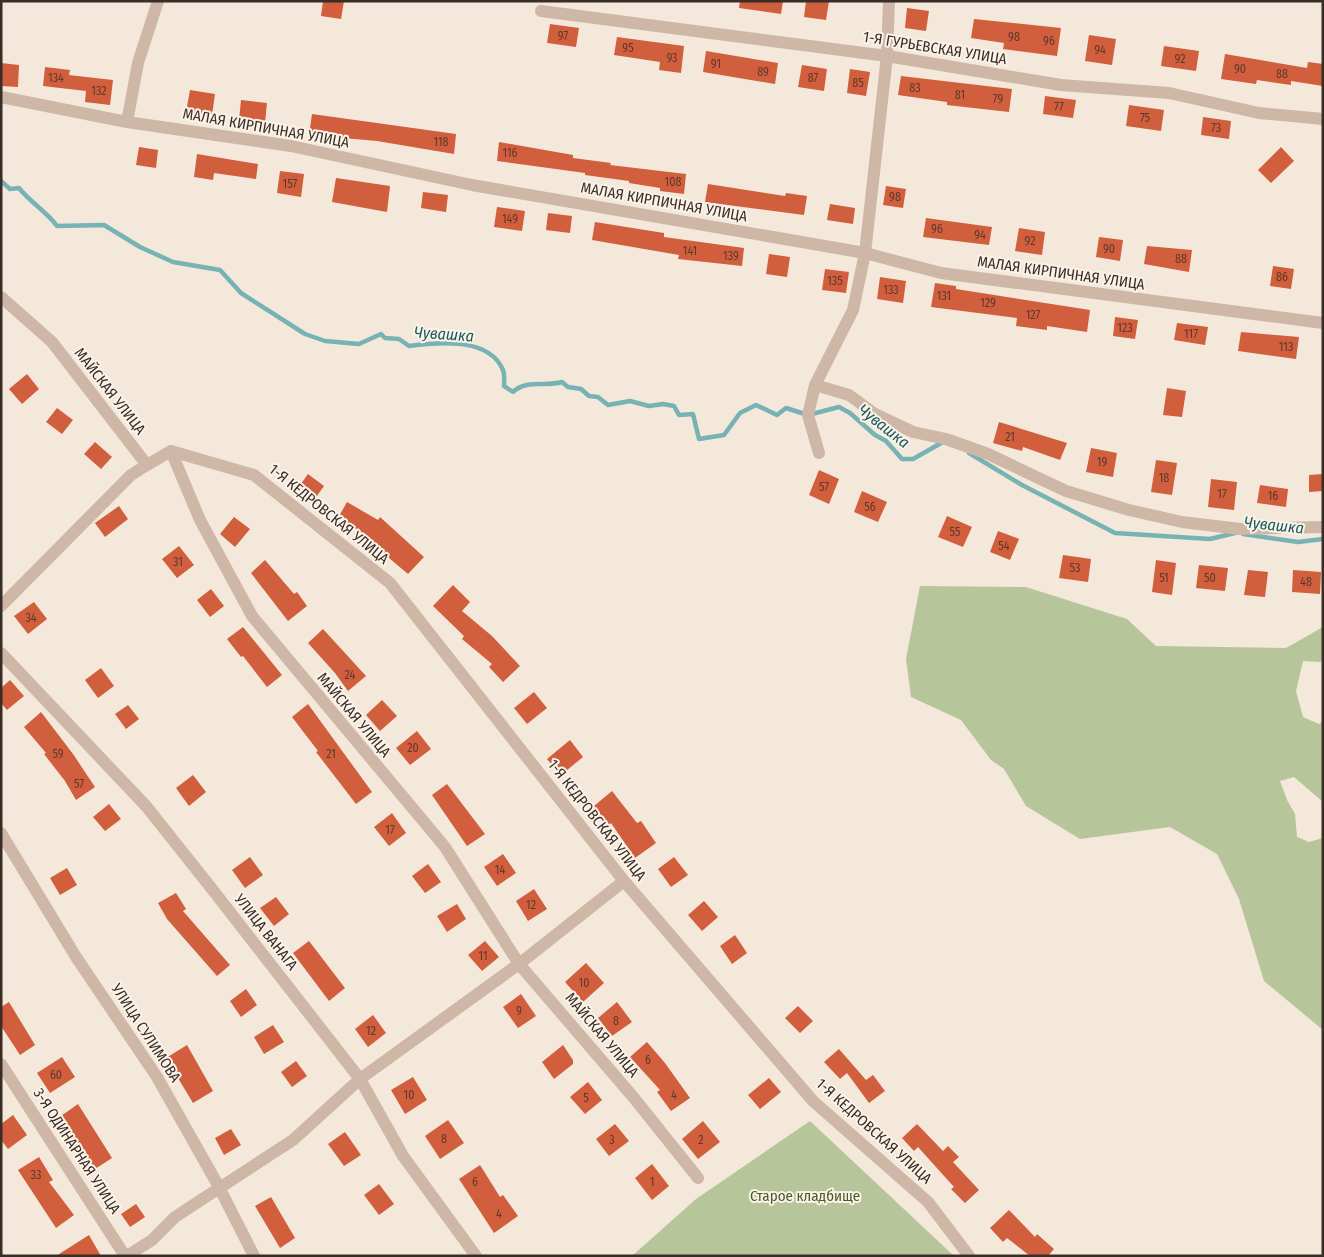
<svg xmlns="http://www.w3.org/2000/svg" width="1324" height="1257" font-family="'Fira Sans Condensed',sans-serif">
<rect width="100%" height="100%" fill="#f4e8db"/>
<path fill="#b7c59a" d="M920,586L1026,587L1127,619L1156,646L1286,648L1323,627V659L1320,662L1303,661L1296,691L1303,717L1319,724L1323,721V802L1294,777L1280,781L1287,800L1295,814L1297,837L1309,842L1323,838V1030L1264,981L1239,899L1217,854L1170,827L1080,839L1026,806L1004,769L991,760L961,720L911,697L906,659Z
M810,1121L954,1256H632L696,1199Z"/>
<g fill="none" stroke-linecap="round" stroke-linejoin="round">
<path stroke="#77b2b4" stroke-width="4.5" d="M1,181L10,189L19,188C31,203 46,211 57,226L104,225L140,247L173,262L220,270L241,293L305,334L325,341L359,344L381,334L385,338L399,339L409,346C438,342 489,337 503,370C505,375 504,382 504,386L513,392C526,379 546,387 562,382L568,387L581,389L589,396L598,397L608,405L630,401L649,406L663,404L674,406L679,415L693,414L699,439L724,435L740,413L756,405L777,415L786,408L808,415L839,407L850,413L875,435L886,441L902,459H913L943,442
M969,453L1022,485L1115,533L1210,539L1235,533
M1243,534L1298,542L1323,539"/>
</g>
<path fill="#d15e3c" d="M323,1H344L341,19L321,16Z
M740,1H783L781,14L739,8Z
M806,1H829L826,20L804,17Z
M907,8L929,11L926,31L905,28Z
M974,19L1061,28L1057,56L1003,49L1004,43L971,38Z
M550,24L579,28L576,47L547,43Z
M1089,35L1116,39L1112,65L1085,61Z
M617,37L684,46L681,73L659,70L660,62L614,55Z
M1164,46L1199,51L1196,71L1161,66Z
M706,51L778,63L775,84L703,72Z
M1225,54L1307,68L1308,62L1323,64V86L1291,81V85L1257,80L1256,84L1221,79Z
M1,63L19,65L18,87L1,86Z
M802,65L827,69L824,91L798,87Z
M45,67L70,70L69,75L113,80L110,105L85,102L86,91L43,86Z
M850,69L870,72L866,96L847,93Z
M901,76L1012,89L1009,112L947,105V102L898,95Z
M190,90L215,94L212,115L186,112Z
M1045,96L1076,100L1073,118L1043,114Z
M241,100L267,103L265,123L239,120Z
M1129,105L1164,110L1161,131L1126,126Z
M312,114L456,134L454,154L377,141L309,135Z
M1203,117L1231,121L1229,139L1201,135Z
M499,142L573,155V158L611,163L610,165L686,174L684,194L660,191V188L629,183V181L585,175V173L497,161Z
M139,147L158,150L156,168L136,165Z
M1281,147L1294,161L1271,183L1258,170Z
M197,154L258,164L256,179L214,173L213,180L194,177Z
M280,171L304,174L301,197L277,193Z
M336,178L390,186L387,212L332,202Z
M708,184L785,196L786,193L807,196L804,215L705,202Z
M886,186L906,189L903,208L883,205Z
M423,192L448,195L446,212L421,208Z
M830,204L855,208L853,224L827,220Z
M497,207L525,211L522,231L494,227Z
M548,213L572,216L570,233L546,230Z
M926,218L992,227L989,245L923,237Z
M595,222L664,233V237L744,248L742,266L678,259L679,255L592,240Z
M1019,228L1045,232L1042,255L1015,251Z
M1099,237L1123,240L1120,261L1096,257Z
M1147,246L1192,250L1189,272L1144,264Z
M769,254L790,257L787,277L766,274Z
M1273,266L1294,269L1291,289L1270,286Z
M825,269L849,272L846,293L822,290Z
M880,277L906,281L903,303L877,299Z
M935,283L956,286V289L1090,310L1087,332L1047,326V330L1016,326L1017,318L931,307Z
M1115,317L1138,320L1135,339L1113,336Z
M1177,323L1208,327L1205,345L1174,340Z
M1241,332L1299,337L1296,359L1238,351Z
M27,374L39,389L22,404L9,389Z
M1167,388L1186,391L1182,417L1163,415Z
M57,408L73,420L62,434L46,422Z
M999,422L1067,443L1060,460L1023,447L1022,451L993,443Z
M95,442L112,457L101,469L84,454Z
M1091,448L1117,453L1113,477L1086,472Z
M1156,460L1177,463L1172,495L1151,492Z
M819,470L839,479L829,504L809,495Z
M308,474L324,486L314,500L298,488Z
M1323,474V491L1309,492V475Z
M1211,479L1237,482L1234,510L1208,507Z
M1260,485L1288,489L1286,507L1257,503Z
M862,491L887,502L878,522L854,512Z
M347,502L378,520L380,517L424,557L408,574L364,537L366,535L338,518Z
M119,506L128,519L105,537L95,523Z
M947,516L972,527L963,547L938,537Z
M234,517L250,529L235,547L220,534Z
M998,531L1019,539L1010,560L990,552Z
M179,546L194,565L177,578L162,559Z
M1063,555L1091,559L1088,582L1059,578Z
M265,560L294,594L297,592L307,606L288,621L251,573Z
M1156,560L1176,563L1172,595L1152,592Z
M1199,565L1228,568L1225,591L1196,588Z
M1248,570L1268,572L1265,597L1244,595Z
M1293,570L1321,572L1320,594L1292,592Z
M453,585L470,602L462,611L492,636L520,666L503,682L489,667L492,664L462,639L464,636L433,606Z
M211,589L224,606L210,617L197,600Z
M34,602L47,619L28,634L14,616Z
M243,627L282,675L267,687L243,656L241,657L227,639Z
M323,629L366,676L348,691L335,673L308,643Z
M101,668L114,686L98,698L85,680Z
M10,680L24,696L7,710L1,703V688Z
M534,692L547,708L527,724L514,708Z
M382,700L397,716L380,731L366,715Z
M308,704L372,792L356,804L316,752L318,751L292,717Z
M128,705L139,719L126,729L115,714Z
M41,712L73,754L95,787L76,800L65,781L44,754L46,753L24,727Z
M417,731L431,749L410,765L396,748Z
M570,740L583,757L561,775L547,759Z
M193,775L206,792L189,806L176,788Z
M447,784L485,834L467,846L432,795Z
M612,791L637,823L641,821L656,843L635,858L611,823L609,825L594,806Z
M109,804L121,819L105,831L93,817Z
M392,813L406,833L389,846L374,827Z
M503,854L516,873L497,886L484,867Z
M250,857L263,875L245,888L232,870Z
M674,857L688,875L671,887L658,869Z
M428,864L441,882L425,893L412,876Z
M67,868L77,885L60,895L50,878Z
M534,889L547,909L528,921L516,901Z
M176,893L186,909L183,911L230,965L217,976L167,919L158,903Z
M276,897L289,914L274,926L260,908Z
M704,901L718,917L702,931L688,915Z
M457,904L466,919L447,932L437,916Z
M735,935L747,953L732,964L720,946Z
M309,941L345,988L329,1001L293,953Z
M485,941L499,957L482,971L468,955Z
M586,963L604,983L583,1002L565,982Z
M246,989L257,1005L241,1017L230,1001Z
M521,994L536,1016L518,1028L503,1007Z
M9,1002L35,1045L20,1055L1,1026V1007Z
M617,1002L632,1022L612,1036L598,1018Z
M798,1006L813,1021L800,1033L785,1018Z
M373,1015L386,1033L368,1047L355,1029Z
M273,1025L284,1042L264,1054L254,1037Z
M647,1042L665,1063L690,1098L671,1111L657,1092L660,1090L630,1057Z
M187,1045L213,1091L193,1103L166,1058Z
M563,1045L573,1060V1064L554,1079L542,1062Z
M839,1049L866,1080L873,1075L885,1091L869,1103L847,1073L840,1079L824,1062Z
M62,1057L75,1077L50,1093L37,1073Z
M296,1061L307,1076L292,1087L281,1072Z
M413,1077L427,1100L405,1114L391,1090Z
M769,1078L781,1092L760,1109L748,1095Z
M588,1082L602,1100L585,1114L570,1097Z
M78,1104L112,1158L95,1169L61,1116Z
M13,1115L27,1135L8,1149L1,1140V1124Z
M448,1120L464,1143L440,1159L425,1136Z
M703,1121L720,1142L698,1159L682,1139Z
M615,1124L629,1141L609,1156L596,1139Z
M917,1124L943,1151L948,1146L959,1157L953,1162L979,1190L965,1203L951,1189L954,1187L918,1147L914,1151L902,1138Z
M231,1129L241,1145L224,1155L215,1138Z
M345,1132L361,1155L344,1166L328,1144Z
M39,1157L53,1180L49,1182L74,1215L56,1228L18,1170Z
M652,1164L669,1186L652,1200L635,1178Z
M480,1165L500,1197L503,1195L518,1216L494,1233L459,1179Z
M379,1184L394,1204L379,1215L364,1195Z
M271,1197L295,1238L280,1248L255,1206Z
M136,1204L145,1217L130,1227L121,1214Z
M1009,1210L1035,1237L1037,1234L1054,1249L1048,1256H1030L1007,1238L1003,1242L990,1228Z
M89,1235L101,1256H56Z"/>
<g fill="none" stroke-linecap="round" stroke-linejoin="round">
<path stroke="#ceb7a6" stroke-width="12" d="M541,11L887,56L1061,85L1169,93L1259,113L1323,119
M1,97L127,122L291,146L472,185L865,253L941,273L1323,323
M127,122L138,63L158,1
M1,297L52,342L147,465L171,451L200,520L252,616L445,847L519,964L634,1098L698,1178
M815,385L849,395L875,414L913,432L946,439L988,454L1066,491L1129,510L1182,522L1240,529L1323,527
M171,451L254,475L390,583L624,881L813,1101L928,1202L969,1256
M819,453L808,415L815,385L853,310L865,253L887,56L889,1
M1,606L131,475L147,465
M1,653L146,806L212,889L360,1079L403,1156L476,1256
M1,833L76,957L157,1077L219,1187L254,1256
M1,1064L125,1256
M127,1256L152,1240L175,1217L293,1140L360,1079L519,964L624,881"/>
</g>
<g text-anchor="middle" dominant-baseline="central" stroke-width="4" stroke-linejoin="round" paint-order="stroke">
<g font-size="12" fill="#5f392c">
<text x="563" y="36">97</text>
<text x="1014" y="37">98</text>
<text x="1049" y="41">96</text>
<text x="628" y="48">95</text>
<text x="1100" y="50">94</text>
<text x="672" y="58">93</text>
<text x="1180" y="59">92</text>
<text x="716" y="64">91</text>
<text x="1240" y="69">90</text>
<text x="763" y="72">89</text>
<text x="1282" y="74">88</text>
<text x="56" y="78">134</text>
<text x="813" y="78">87</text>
<text x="858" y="83">85</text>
<text x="915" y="88">83</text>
<text x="99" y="91">132</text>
<text x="960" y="95">81</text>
<text x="998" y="99">79</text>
<text x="1059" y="107">77</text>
<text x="1145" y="118">75</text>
<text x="1216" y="128">73</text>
<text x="441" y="142">118</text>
<text x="510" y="153">116</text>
<text x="673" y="182">108</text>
<text x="290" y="184">157</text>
<text x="895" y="197">98</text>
<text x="510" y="219">149</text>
<text x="937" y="229">96</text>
<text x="980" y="235">94</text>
<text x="1030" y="241">92</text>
<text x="1109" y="249">90</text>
<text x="690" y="251">141</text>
<text x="731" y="256">139</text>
<text x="1181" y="259">88</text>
<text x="1282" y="277">86</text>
<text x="835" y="281">135</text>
<text x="891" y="290">133</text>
<text x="944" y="296">131</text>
<text x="988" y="303">129</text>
<text x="1033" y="315">127</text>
<text x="1125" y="328">123</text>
<text x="1191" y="334">117</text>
<text x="1286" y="347">113</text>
<text x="1010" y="437">21</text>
<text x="1102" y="462">19</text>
<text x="1164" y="478">18</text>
<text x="824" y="487">57</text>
<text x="1222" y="494">17</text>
<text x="1273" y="496">16</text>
<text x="870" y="507">56</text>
<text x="955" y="532">55</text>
<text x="1004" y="546">54</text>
<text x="178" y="562">31</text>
<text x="1075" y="568">53</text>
<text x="1164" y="578">51</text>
<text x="1210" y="578">50</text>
<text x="1306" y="582">48</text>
<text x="31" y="618">34</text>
<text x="350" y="675">24</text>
<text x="413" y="748">20</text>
<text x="58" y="754">59</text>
<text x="331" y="754">21</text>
<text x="79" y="784">57</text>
<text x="390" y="830">17</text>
<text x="500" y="870">14</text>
<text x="531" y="905">12</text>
<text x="483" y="956">11</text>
<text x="584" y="983">10</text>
<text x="519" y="1011">9</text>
<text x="616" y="1021">8</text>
<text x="371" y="1031">12</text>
<text x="648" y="1060">6</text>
<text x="56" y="1075">60</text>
<text x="409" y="1095">10</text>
<text x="674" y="1095">4</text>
<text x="586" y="1098">5</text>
<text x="444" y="1139">8</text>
<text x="612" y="1140">3</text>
<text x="701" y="1140">2</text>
<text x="36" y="1175">33</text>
<text x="475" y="1182">6</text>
<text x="652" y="1182">1</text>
<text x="499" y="1214">4</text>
</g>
<g font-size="15" fill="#392d27" stroke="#fbf2e8">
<text transform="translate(935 48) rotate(9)">1-Я ГУРЬЕВСКАЯ УЛИЦА</text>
<text transform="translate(266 128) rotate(10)">МАЛАЯ КИРПИЧНАЯ УЛИЦА</text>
<text transform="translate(664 202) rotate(10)">МАЛАЯ КИРПИЧНАЯ УЛИЦА</text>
<text transform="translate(1061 273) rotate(8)">МАЛАЯ КИРПИЧНАЯ УЛИЦА</text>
<text transform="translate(110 391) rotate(52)">МАЙСКАЯ УЛИЦА</text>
<text transform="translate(329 514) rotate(39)">1-Я КЕДРОВСКАЯ УЛИЦА</text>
<text transform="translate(354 715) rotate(50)">МАЙСКАЯ УЛИЦА</text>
<text transform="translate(597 820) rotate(52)">1-Я КЕДРОВСКАЯ УЛИЦА</text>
<text transform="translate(266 932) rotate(52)">УЛИЦА ВАНАГА</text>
<text transform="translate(146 1033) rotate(57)">УЛИЦА СУЛИМОВА</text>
<text transform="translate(602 1035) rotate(50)">МАЙСКАЯ УЛИЦА</text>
<text transform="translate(874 1131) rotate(42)">1-Я КЕДРОВСКАЯ УЛИЦА</text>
<text transform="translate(77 1151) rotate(57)">3-Я ОДИНАРНАЯ УЛИЦА</text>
</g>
<g font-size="15" fill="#485a29" stroke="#fbf2e8">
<text x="805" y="1196">Старое кладбище</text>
</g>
<g font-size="16" font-style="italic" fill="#195b5f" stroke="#fbf2e8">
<text transform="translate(444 334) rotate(4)">Чувашка</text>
<text transform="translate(884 426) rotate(38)">Чувашка</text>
<text transform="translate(1274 525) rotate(6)">Чувашка</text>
</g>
</g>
<rect width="1324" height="1257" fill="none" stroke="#392d27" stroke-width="5"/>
</svg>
